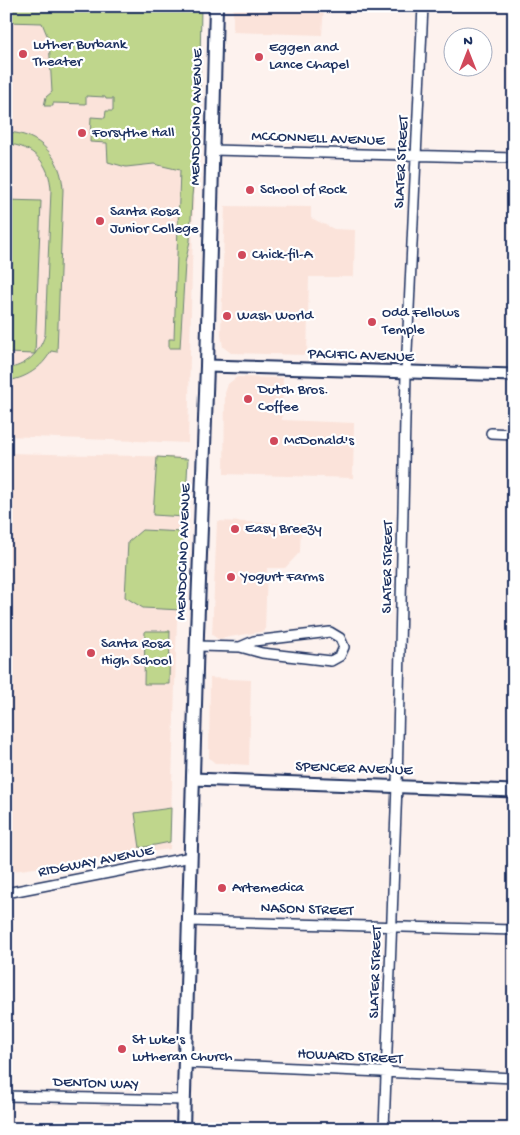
<svg xmlns="http://www.w3.org/2000/svg" width="520" height="1135" font-family="'Gochi Hand',sans-serif">
<rect width="100%" height="100%" fill="#fdf2ee"/>
<filter id="ink" filterUnits="userSpaceOnUse"><feTurbulence type="fractalNoise" baseFrequency=".02" numOctaves="2"/><feDisplacementMap in="SourceGraphic" scale="10" xChannelSelector="R" yChannelSelector="G"/><feConvolveMatrix kernelMatrix="1 2 1 2 8 2 1 2 1" color-interpolation-filters="sRGB"/></filter>
<g filter="url(#ink)">
<path fill="#fbe3da" d="M6,6H198L188,443L6,436Z
M233,6H324L322,35L233,32Z
M225,206L311,207V218L334,229L355,230L354,275L352,277H309L307,355L231,353L223,347L221,335L222,291Z
M237,377L283,378L282,420L354,423L353,478L224,474L225,393L228,384Z
M6,453L182,457L170,849L6,872Z
M217,521L301,524L300,552L285,568H267L265,631L218,639L212,635Z
M210,678L251,680L249,765L215,763L209,758Z"/>
<path fill="#bfd68c" stroke="#6d8275" d="M6,6H201L199,127L192,196L190,241L185,263L180,348H169V339H174L180,170L154,164L126,167L108,162L107,143L90,142L91,117L105,118L106,111H113V99H106L105,97L86,96V104L53,103V106H44L46,97L52,92L49,40L42,23L6,22Z
M6,132C40,133 62,158 63,190L57,352L51,351C42,368 25,379 6,381V369C26,366 39,354 45,335L51,190C50,164 33,145 6,144Z
M6,200L41,201L35,354L6,353Z
M157,457L188,459L185,517L153,515Z
M142,530L184,532L181,610L143,608L125,597L128,542Z
M145,631H170L169,684H144Z
M171,808L170,842L140,848L135,813Z"/>
<g fill="none" stroke-linecap="round" stroke-linejoin="round">
<g stroke="#1b2f5e" stroke-width="12">
<path id="minor" d="M212,150L514,158
M491,433L514,434
M197,646L240,647L262,653L331,661L340,656L344,647L340,638L330,632L254,641L240,647
M6,893L191,857
M189,921L514,930
M185,1063L514,1078
M6,1096L184,1100
M384,1129L397,785L406,373L423,6"/>
</g>
<g stroke="#1b2f5e" stroke-width="15">
<path id="tertiary" d="M207,366L514,375
M193,779L514,791"/>
</g>
<g stroke="#1b2f5e" stroke-width="16">
<path id="secondary" d="M183,1129L197,634L207,366L216,6"/>
</g>
<use href="#minor" stroke="#fff" stroke-width="9"/>
<use href="#tertiary" stroke="#fff" stroke-width="11"/>
<use href="#secondary" stroke="#fff" stroke-width="12"/>
</g>
</g>
<g fill="#d1495b" stroke="#fff" stroke-width="2">
<circle cx="23" cy="54" r="5"/>
<circle cx="259" cy="57" r="5"/>
<circle cx="82" cy="133" r="5"/>
<circle cx="250" cy="190" r="5"/>
<circle cx="100" cy="221" r="5"/>
<circle cx="242" cy="255" r="5"/>
<circle cx="227" cy="316" r="5"/>
<circle cx="372" cy="322" r="5"/>
<circle cx="248" cy="399" r="5"/>
<circle cx="274" cy="441" r="5"/>
<circle cx="235" cy="529" r="5"/>
<circle cx="231" cy="577" r="5"/>
<circle cx="91" cy="653" r="5"/>
<circle cx="222" cy="888" r="5"/>
<circle cx="122" cy="1049" r="5"/>
</g>
<g text-anchor="middle" dominant-baseline="central" stroke-width="4.5" stroke-linejoin="round" paint-order="stroke">
<g font-size="15" fill="#1b2f5e" stroke="#fff" text-anchor="start">
<text x="33" y="45">Luther Burbank<tspan x="33" dy="17">Theater</tspan></text>
<text x="269" y="48">Eggen and<tspan x="269" dy="17">Lance Chapel</tspan></text>
<text x="92" y="133">Forsythe Hall</text>
<text x="260" y="190">School of Rock</text>
<text x="110" y="212">Santa Rosa<tspan x="110" dy="17">Junior College</tspan></text>
<text x="252" y="255">Chick-fil-A</text>
<text x="382" y="313">Odd Fellows<tspan x="382" dy="17">Temple</tspan></text>
<text x="237" y="316">Wash World</text>
<text x="258" y="390">Dutch Bros.<tspan x="258" dy="17">Coffee</tspan></text>
<text x="284" y="441">McDonald's</text>
<text x="245" y="529">Easy Breezy</text>
<text x="241" y="577">Yogurt Farms</text>
<text x="101" y="644">Santa Rosa<tspan x="101" dy="17">High School</tspan></text>
<text x="232" y="888">Artemedica</text>
<text x="132" y="1040">St Luke's<tspan x="132" dy="17">Lutheran Church</tspan></text>
</g>
<g font-size="15" fill="#1b2f5e" stroke="#fff">
<text transform="translate(197 117) rotate(-89)">MENDOCINO AVENUE</text>
<text transform="translate(318 139) rotate(2)">MCCONNELL AVENUE</text>
<text transform="translate(402 162) rotate(-87)">SLATER STREET</text>
<text transform="translate(361 356) rotate(2)">PACIFIC AVENUE</text>
<text transform="translate(184 552) rotate(-88)">MENDOCINO AVENUE</text>
<text transform="translate(388 567) rotate(-89)">SLATER STREET</text>
<text transform="translate(354 769) rotate(2)">SPENCER AVENUE</text>
<text transform="translate(96 862) rotate(-11)">RIDGWAY AVENUE</text>
<text transform="translate(307 910) rotate(2)">NASON STREET</text>
<text transform="translate(376 972) rotate(-88)">SLATER STREET</text>
<text transform="translate(350 1057) rotate(3)">HOWARD STREET</text>
<text transform="translate(96 1084) rotate(2)">DENTON WAY</text>
</g>
</g>
<rect width="520" height="1135" fill="none" stroke="#fff" stroke-width="25"/>
<rect x="12" y="12" width="495" height="1110" fill="none" stroke="#1b2f5e" stroke-width="2" filter="url(#ink)"/>
<g transform="translate(468 52)"><circle r="24" fill="#ffffff" stroke="#a4acbf"/>
<path d="M0-4L9 19L0 12L-9 19Z" fill="#d1495b"/>
<text y="-8" font-size="14" font-weight="bold" text-anchor="middle" fill="#1b2f5e">N</text>
</g>
</svg>
